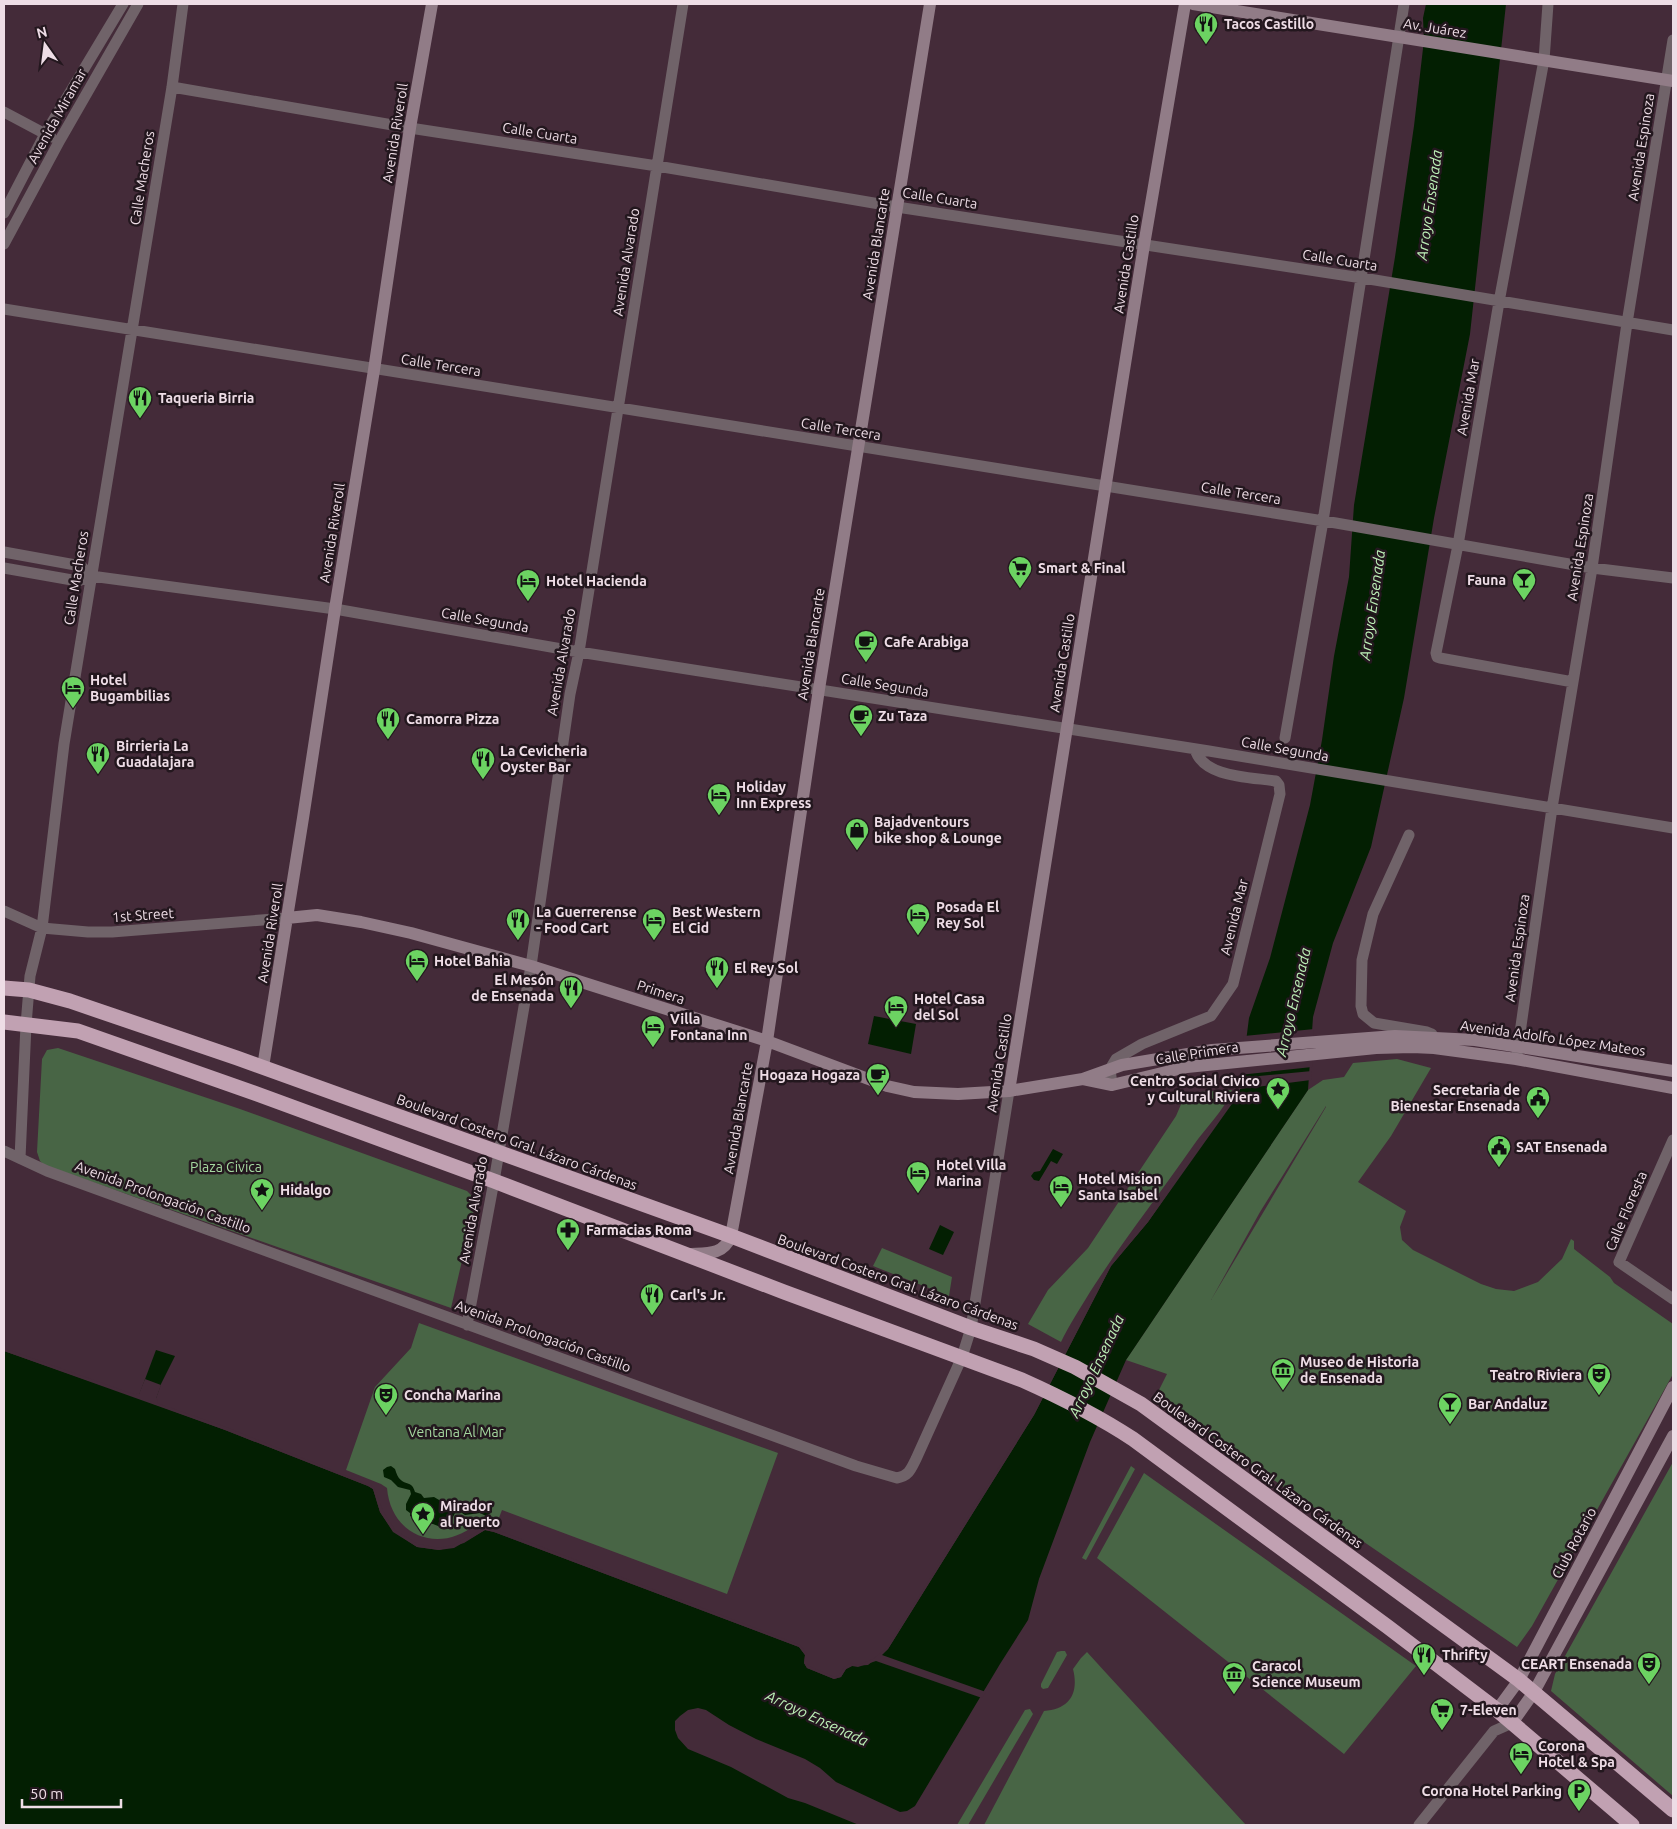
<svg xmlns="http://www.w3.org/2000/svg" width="1677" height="1829" font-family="Ubuntu,sans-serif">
<rect width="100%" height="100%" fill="#442b39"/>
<path fill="#486545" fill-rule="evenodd" d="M58,1048L240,1109L467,1191L473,1197L475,1205L451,1308L44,1165L40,1161L37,1152L42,1059L47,1050Z
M1397,1059L1431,1068L1391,1136L1358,1182L1406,1211L1400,1227L1402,1240L1413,1250L1481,1284L1496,1289L1514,1291L1538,1282L1562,1259L1571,1239L1574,1241V1249L1610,1277L1614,1283L1673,1324V1374L1532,1626L1517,1647L1230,1450L1157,1394L1167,1374L1126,1360L1308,1090L1323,1080L1344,1077L1353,1063ZM1326,1106V1107L1211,1300L1260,1212Z
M1232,1090C1224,1111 1206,1127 1193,1146C1159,1195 1122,1242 1090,1292C1080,1309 1069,1325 1061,1342L1028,1324L1048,1290L1088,1248L1176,1116L1182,1102L1183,1093Z
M882,1248L952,1277L949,1296L873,1266Z
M419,1323L778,1453L727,1594L502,1510L495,1528L477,1523C441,1555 391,1537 387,1488L381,1484L346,1470L375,1387L411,1348Z
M1673,1462V1796L1551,1691L1555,1674Z
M1131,1466L1135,1469L1086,1560L1082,1558Z
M1144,1473L1416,1666L1344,1754L1097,1558Z
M1061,1651H1065L1067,1655L1048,1688L1043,1689L1041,1687V1684L1057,1652Z
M1087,1652L1107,1674L1246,1825H984L1044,1711C1070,1709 1079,1693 1073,1669L1081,1658Z
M1030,1709L1033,1714L968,1825H957L1025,1710Z"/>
<path fill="#031f02" d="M1426,4H1506L1470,334L1434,518L1404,698L1371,847L1333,943L1313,1017L1308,1090L1126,1360L1090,1442L1039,1579L1028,1620L1000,1664L915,1806L907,1811L900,1812L836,1782L820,1768L805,1759L756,1739L729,1725L706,1710L698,1708L688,1710L680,1716L675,1721V1730L678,1738L688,1749L731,1767L788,1798L805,1803L859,1825H4V1351L138,1398L156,1350L175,1356L161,1384L154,1404L225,1430L368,1486L373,1489L380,1512L393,1531L417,1547L439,1550L464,1543L485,1530L494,1532L799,1647L805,1655L804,1663L807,1668L834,1679L841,1677L846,1669L852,1666L868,1665L888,1649L1034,1415L1111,1266L1148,1222L1240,1089L1249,1018L1270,958L1310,805L1322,740L1334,656L1349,577L1354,505L1395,257L1414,126L1424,40L1423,18Z
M874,1016L916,1024L911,1054L868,1044Z
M1053,1149L1063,1154L1057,1164L1051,1161L1039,1181L1034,1180L1031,1176L1034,1172L1040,1171Z
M940,1225L954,1232L943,1255L929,1249Z
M391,1466L395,1469C401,1490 411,1477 415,1492L421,1494L424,1498L434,1497L451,1507L459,1505L472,1511L479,1508L483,1503H488L492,1505V1512L486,1516L480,1513L465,1515L459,1511H456L448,1527L444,1526L443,1528L433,1524L424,1523L410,1516V1513L406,1510V1504L411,1494L410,1490L398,1487L391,1480L384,1477L383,1470L387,1467Z"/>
<path fill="#442b39" d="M1314,1029L1312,1067L1239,1075L1244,1036Z
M1312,1071L1311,1080L1240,1089L1239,1094L1148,1222L1111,1266L1034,1415L888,1649L882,1655L986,1692L982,1698L876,1661L858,1667L852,1666L846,1669L841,1677L834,1679L807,1668L804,1663L805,1655L799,1647L494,1532L485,1530L454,1548L439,1550L417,1547L393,1532L380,1512L373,1489L368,1486L225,1430L4,1351V1348L136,1395L137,1393L139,1394L145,1379L161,1385L156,1399L158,1400L157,1403L226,1427L374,1487L383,1511L395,1530L418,1544L439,1548L453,1545L484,1528L495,1529L800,1645L807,1654V1663L809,1666L834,1677L839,1675L844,1667L852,1663L858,1665L873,1659L887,1648L1032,1414L1109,1265L1146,1220L1237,1093L1239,1078Z"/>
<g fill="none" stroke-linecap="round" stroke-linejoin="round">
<path stroke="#706369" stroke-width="11" d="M1548,4L1544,60L1499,302L1458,545L1436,653L1437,657L1440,658L1573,682
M172,87L410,128L657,166L897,207L1375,280L1673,330
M4,112L51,137
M4,213L45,134L123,4
M4,244L60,140L138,4
M4,309L1336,523L1592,568L1673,578
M4,552L81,566L91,576
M4,568L72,580L78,581L91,576L335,609L579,652L1209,751L1673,828
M1285,738L1323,521L1404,4
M1409,835L1373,914L1362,960L1361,1006L1363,1014L1374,1023L1427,1032L1432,1034L1434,1041
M4,911L42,928L88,932H112L287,918
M1517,1054L1552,808L1592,568L1627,323L1673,40
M1112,1085L1110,1069L1116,1059L1142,1044L1211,1016L1233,984L1280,794L1279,785L1276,781C1251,777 1203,778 1195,749
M1673,1140L1619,1262L1673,1299
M4,1151L47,1171L856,1466L897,1478C909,1476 911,1469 916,1459L962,1357L971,1328L1009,1091
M20,1158L26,1025L30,976L42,928L64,744L172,87L183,4
M467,1325L494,1181L531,966L570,694L579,652L683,4
M1419,1825L1494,1731L1512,1723"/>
<path stroke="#917c87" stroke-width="12" d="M1193,4L1673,81
M287,918L317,915L361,922L411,933L531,966L767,1041L887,1086L914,1092L958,1094L1009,1091L1083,1079L1122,1065L1212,1050L1395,1036L1475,1040L1673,1071
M263,1067L303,818L335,609L374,370L410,128L432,4
M1083,1079L1112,1085L1187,1067L1376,1048L1412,1047L1434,1048L1516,1059L1673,1088
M1009,1091L1144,245L1185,4
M688,1254C706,1253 723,1256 731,1236L767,1041L819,689L930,4
M1497,1710L1519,1680L1673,1387
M1512,1723L1534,1692L1673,1436"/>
<path stroke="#c1a1b2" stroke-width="15" d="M4,988L29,990L70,1001L237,1058L731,1236L971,1328L1034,1349L1075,1367L1141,1404L1519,1680L1673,1810
M4,1022L78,1031L257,1094L494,1181L784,1292L1022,1380C1060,1397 1098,1416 1133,1439L1388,1627L1497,1710L1632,1825"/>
</g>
<defs>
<g id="restaurant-pin" transform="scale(1.25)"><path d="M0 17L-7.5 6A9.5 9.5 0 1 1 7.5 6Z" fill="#6cd362" stroke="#23171e"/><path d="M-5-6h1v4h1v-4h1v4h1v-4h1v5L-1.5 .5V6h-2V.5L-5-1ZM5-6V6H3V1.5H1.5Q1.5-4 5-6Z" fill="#111"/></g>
<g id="supermarket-pin" transform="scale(1.25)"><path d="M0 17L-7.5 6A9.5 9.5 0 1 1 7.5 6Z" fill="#6cd362" stroke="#23171e"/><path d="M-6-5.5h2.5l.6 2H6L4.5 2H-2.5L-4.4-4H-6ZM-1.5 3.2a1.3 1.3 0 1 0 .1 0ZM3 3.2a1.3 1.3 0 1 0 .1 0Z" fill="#111"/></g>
<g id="bar-pin" transform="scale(1.25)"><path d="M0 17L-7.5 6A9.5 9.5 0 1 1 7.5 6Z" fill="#6cd362" stroke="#23171e"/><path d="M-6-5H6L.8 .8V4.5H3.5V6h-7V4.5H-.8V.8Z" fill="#111"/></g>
<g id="hotel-pin" transform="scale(1.25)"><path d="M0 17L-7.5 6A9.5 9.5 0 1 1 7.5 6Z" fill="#6cd362" stroke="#23171e"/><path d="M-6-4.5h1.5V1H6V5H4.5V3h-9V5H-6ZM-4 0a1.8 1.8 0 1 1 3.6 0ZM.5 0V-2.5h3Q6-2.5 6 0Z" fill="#111"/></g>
<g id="cafe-pin" transform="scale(1.25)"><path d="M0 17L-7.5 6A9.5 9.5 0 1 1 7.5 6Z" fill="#6cd362" stroke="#23171e"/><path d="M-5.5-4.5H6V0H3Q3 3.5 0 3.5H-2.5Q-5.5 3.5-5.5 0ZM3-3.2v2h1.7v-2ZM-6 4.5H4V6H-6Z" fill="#111"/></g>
<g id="shop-pin" transform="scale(1.25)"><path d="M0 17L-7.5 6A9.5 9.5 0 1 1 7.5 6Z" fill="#6cd362" stroke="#23171e"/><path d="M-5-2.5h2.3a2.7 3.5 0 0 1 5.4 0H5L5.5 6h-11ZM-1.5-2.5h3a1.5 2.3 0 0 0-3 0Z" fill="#111"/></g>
<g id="sight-pin" transform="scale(1.25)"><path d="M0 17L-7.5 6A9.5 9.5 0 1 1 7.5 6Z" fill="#6cd362" stroke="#23171e"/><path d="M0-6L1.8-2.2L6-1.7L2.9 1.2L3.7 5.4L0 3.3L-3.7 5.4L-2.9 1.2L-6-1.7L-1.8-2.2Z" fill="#111"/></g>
<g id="civic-pin" transform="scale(1.25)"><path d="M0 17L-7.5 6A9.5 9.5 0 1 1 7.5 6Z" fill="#6cd362" stroke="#23171e"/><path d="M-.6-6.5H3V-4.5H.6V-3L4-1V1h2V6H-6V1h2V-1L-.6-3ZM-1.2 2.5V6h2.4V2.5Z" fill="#111"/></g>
<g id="pharmacy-pin" transform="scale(1.25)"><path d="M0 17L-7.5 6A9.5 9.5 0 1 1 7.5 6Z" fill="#6cd362" stroke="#23171e"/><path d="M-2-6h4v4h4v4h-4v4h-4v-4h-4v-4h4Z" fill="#111"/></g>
<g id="museum-pin" transform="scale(1.25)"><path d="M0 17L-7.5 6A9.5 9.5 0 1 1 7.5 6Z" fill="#6cd362" stroke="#23171e"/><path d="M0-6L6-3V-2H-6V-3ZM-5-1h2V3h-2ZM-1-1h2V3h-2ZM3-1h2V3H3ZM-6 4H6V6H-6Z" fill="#111"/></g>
<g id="theatre-pin" transform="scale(1.25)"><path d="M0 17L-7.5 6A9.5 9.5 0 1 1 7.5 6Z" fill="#6cd362" stroke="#23171e"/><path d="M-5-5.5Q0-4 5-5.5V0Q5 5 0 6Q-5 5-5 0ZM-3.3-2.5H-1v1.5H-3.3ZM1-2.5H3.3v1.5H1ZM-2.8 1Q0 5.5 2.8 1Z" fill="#111"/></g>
<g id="parking-pin" transform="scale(1.25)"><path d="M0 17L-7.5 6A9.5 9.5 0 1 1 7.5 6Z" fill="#6cd362" stroke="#23171e"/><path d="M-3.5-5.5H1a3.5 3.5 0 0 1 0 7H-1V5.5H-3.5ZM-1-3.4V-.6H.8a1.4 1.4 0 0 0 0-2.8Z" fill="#111"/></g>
</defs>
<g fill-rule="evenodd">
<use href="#restaurant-pin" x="1206" y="24"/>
<use href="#restaurant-pin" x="140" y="398"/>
<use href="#supermarket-pin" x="1020" y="568"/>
<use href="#bar-pin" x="1524" y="580"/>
<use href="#hotel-pin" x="528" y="581"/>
<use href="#cafe-pin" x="866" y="642"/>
<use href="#hotel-pin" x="73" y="688"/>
<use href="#cafe-pin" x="861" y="716"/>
<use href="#restaurant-pin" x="388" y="719"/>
<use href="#restaurant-pin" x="98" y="754"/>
<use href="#restaurant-pin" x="483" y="759"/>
<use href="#hotel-pin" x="719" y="795"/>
<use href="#shop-pin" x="857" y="830"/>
<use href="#hotel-pin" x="918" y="915"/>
<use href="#restaurant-pin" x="518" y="920"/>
<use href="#hotel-pin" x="654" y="920"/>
<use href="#hotel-pin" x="417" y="961"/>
<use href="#restaurant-pin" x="717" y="968"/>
<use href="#restaurant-pin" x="571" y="988"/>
<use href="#hotel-pin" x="896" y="1007"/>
<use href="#hotel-pin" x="653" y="1027"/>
<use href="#cafe-pin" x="878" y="1075"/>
<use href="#sight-pin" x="1278" y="1089"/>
<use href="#civic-pin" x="1538" y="1098"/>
<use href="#civic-pin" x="1499" y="1147"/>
<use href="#hotel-pin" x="918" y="1173"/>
<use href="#hotel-pin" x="1061" y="1187"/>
<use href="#sight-pin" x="262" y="1190"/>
<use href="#pharmacy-pin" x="568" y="1230"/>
<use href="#restaurant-pin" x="652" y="1295"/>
<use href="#museum-pin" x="1283" y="1370"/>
<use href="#theatre-pin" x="1599" y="1375"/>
<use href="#theatre-pin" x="386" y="1395"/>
<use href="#bar-pin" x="1450" y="1404"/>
<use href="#sight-pin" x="423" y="1514"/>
<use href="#restaurant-pin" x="1424" y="1655"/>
<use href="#theatre-pin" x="1649" y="1664"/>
<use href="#museum-pin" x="1234" y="1674"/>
<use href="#supermarket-pin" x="1442" y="1710"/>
<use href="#hotel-pin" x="1521" y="1754"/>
<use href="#parking-pin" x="1579" y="1791"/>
</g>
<g text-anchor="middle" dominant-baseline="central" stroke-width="5" stroke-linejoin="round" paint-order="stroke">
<g font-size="14" font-weight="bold" fill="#eedde6" stroke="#23171e" text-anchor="start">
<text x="1224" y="24">Tacos Castillo</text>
<text x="158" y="398">Taqueria Birria</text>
<text x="1038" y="568">Smart &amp; Final</text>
<text x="1506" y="580" text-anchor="end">Fauna</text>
<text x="546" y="581">Hotel Hacienda</text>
<text x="884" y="642">Cafe Arabiga</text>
<text x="90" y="680">Hotel<tspan x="90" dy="16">Bugambilias</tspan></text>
<text x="878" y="716">Zu Taza</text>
<text x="406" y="719">Camorra Pizza</text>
<text x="116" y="746">Birrieria La<tspan x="116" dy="16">Guadalajara</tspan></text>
<text x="500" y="751">La Cevicheria<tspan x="500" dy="16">Oyster Bar</tspan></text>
<text x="736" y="787">Holiday<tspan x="736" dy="16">Inn Express</tspan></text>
<text x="874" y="822">Bajadventours<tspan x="874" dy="16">bike shop &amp; Lounge</tspan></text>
<text x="936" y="907">Posada El<tspan x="936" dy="16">Rey Sol</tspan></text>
<text x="536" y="912">La Guerrerense<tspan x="536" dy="16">- Food Cart</tspan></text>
<text x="672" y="912">Best Western<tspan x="672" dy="16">El Cid</tspan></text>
<text x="434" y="961">Hotel Bahia</text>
<text x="734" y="968">El Rey Sol</text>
<text x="554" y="980" text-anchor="end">El Mesón<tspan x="554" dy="16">de Ensenada</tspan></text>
<text x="914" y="999">Hotel Casa<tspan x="914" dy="16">del Sol</tspan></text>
<text x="670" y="1019">Villa<tspan x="670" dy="16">Fontana Inn</tspan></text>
<text x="860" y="1075" text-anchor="end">Hogaza Hogaza</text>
<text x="1260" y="1081" text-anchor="end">Centro Social Civico<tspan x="1260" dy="16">y Cultural Riviera</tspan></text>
<text x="1520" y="1090" text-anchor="end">Secretaria de<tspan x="1520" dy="16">Bienestar Ensenada</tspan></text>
<text x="1516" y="1147">SAT Ensenada</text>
<text x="936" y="1165">Hotel Villa<tspan x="936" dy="16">Marina</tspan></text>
<text x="1078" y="1179">Hotel Mision<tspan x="1078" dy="16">Santa Isabel</tspan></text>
<text x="280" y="1190">Hidalgo</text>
<text x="586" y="1230">Farmacias Roma</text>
<text x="670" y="1295">Carl's Jr.</text>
<text x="1300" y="1362">Museo de Historia<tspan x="1300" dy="16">de Ensenada</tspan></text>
<text x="1582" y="1375" text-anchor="end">Teatro Riviera</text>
<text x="404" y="1395">Concha Marina</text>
<text x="1468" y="1404">Bar Andaluz</text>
<text x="440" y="1506">Mirador<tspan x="440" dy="16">al Puerto</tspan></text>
<text x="1442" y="1655">Thrifty</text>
<text x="1632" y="1664" text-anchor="end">CEART Ensenada</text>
<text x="1252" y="1666">Caracol<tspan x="1252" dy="16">Science Museum</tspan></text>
<text x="1460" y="1710">7-Eleven</text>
<text x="1538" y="1746">Corona<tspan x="1538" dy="16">Hotel &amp; Spa</tspan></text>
<text x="1562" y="1791" text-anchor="end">Corona Hotel Parking</text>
</g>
<g font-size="14" fill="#eedde6" stroke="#23171e">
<text transform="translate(1435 28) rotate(9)">Av. Juárez</text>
<text transform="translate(57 116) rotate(-61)">Avenida Miramar</text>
<text transform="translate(395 133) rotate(-81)">Avenida Riveroll</text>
<text transform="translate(540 133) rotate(9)">Calle Cuarta</text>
<text transform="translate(1641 147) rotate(-81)">Avenida Espinoza</text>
<text transform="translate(142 178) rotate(-81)">Calle Macheros</text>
<text transform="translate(940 198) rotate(9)">Calle Cuarta</text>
<text transform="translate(876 244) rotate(-81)">Avenida Blancarte</text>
<text transform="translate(1340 260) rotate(9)">Calle Cuarta</text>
<text transform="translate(626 262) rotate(-81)">Avenida Alvarado</text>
<text transform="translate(1126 264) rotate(-81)">Avenida Castillo</text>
<text transform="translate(441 365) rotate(9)">Calle Tercera</text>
<text transform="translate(1468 397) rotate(-80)">Avenida Mar</text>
<text transform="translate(841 429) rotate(9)">Calle Tercera</text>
<text transform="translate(1241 493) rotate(9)">Calle Tercera</text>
<text transform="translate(332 533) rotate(-81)">Avenida Riveroll</text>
<text transform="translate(1580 547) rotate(-81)">Avenida Espinoza</text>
<text transform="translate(76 578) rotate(-81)">Calle Macheros</text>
<text transform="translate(485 620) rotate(10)">Calle Segunda</text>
<text transform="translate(811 644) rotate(-81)">Avenida Blancarte</text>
<text transform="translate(561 662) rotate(-80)">Avenida Alvarado</text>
<text transform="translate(1062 663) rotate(-81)">Avenida Castillo</text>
<text transform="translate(885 685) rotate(9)">Calle Segunda</text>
<text transform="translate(1285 749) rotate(10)">Calle Segunda</text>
<text transform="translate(143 915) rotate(-4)">1st Street</text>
<text transform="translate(1234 917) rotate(-76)">Avenida Mar</text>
<text transform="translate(270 933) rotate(-81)">Avenida Riveroll</text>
<text transform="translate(1517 948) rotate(-82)">Avenida Espinoza</text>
<text transform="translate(661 992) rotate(18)">Primera</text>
<text transform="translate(1553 1038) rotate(8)">Avenida Adolfo López Mateos</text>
<text transform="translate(1197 1053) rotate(-9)">Calle Primera</text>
<text transform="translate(999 1063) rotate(-81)">Avenida Castillo</text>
<text transform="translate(738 1118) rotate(-80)">Avenida Blancarte</text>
<text transform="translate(517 1142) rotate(20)">Boulevard Costero Gral. Lázaro Cárdenas</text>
<text transform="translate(163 1197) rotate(20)">Avenida Prolongación Castillo</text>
<text transform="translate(473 1210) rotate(-80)">Avenida Alvarado</text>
<text transform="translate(1626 1211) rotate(-67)">Calle Floresta</text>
<text transform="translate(898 1282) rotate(20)">Boulevard Costero Gral. Lázaro Cárdenas</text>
<text transform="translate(543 1336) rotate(20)">Avenida Prolongación Castillo</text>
<text transform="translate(1258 1470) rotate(36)">Boulevard Costero Gral. Lázaro Cárdenas</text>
<text transform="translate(1574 1543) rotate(-62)">Club Rotario</text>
</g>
<g font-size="14" fill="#a6d9a0" stroke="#23171e">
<text x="226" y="1167">Plaza Civica</text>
<text x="456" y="1432">Ventana Al Mar</text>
</g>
<g font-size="15" font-style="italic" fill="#bef2b8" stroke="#23171e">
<text transform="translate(1429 205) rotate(-82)">Arroyo Ensenada</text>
<text transform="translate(1372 605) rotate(-82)">Arroyo Ensenada</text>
<text transform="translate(1293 1002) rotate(-77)">Arroyo Ensenada</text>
<text transform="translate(1096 1366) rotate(-65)">Arroyo Ensenada</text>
<text transform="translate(817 1718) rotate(25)">Arroyo Ensenada</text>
</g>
</g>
<rect width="1677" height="1829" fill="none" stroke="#eedde6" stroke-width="10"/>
<g transform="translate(45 45) rotate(346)" stroke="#23171e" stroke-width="4" paint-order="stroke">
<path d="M0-4L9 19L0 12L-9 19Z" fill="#eedde6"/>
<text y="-8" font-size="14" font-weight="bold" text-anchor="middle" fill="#eedde6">N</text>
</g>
<path d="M22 1799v8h99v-8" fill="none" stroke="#eedde6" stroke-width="2.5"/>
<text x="30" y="1799" font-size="15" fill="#eedde6" stroke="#23171e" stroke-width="4" paint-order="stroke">50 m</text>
</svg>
